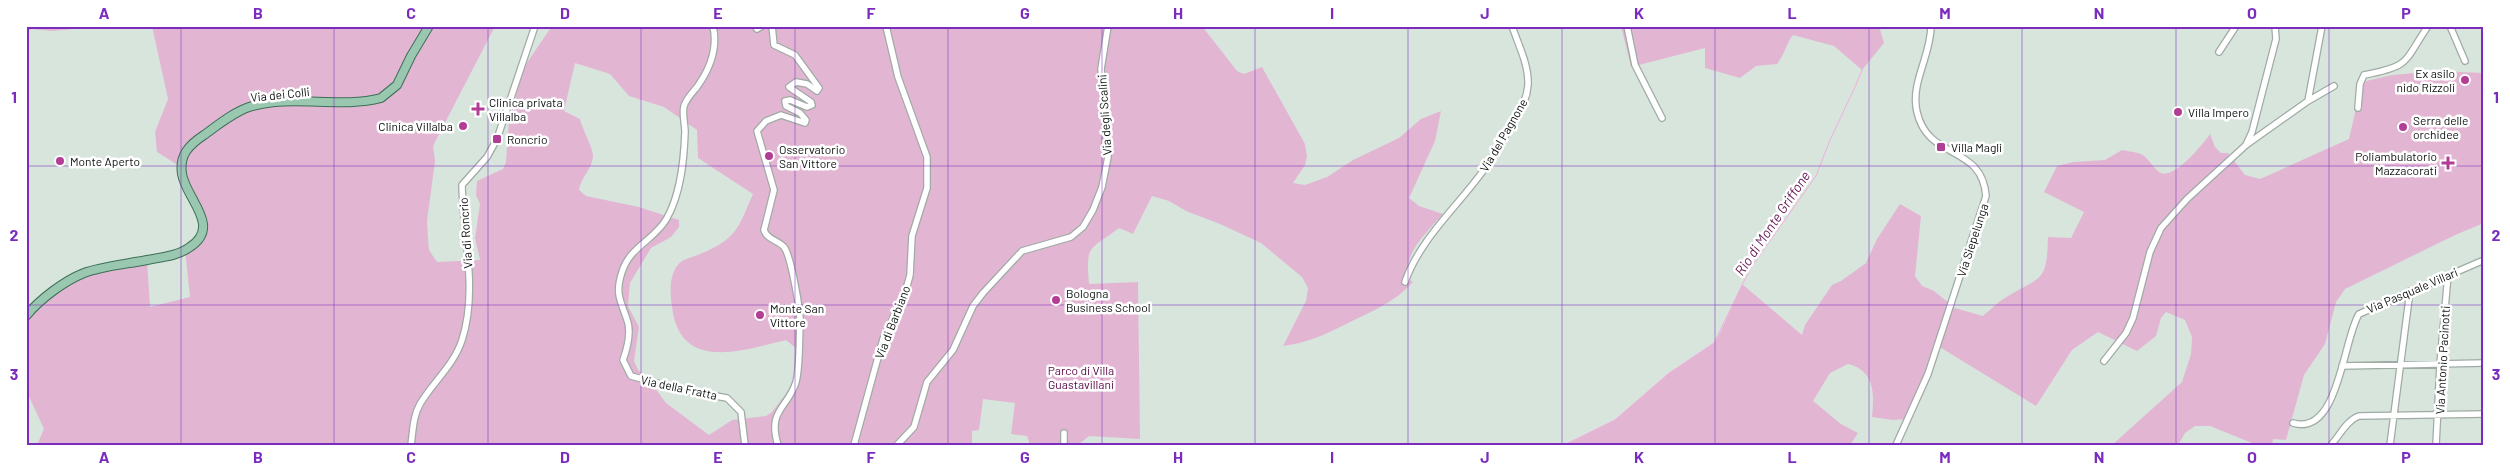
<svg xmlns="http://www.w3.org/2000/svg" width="2510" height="471" font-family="Barlow,sans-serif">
<rect width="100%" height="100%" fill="#d8e5dd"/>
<path fill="#e2b6d3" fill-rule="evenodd" d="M26,26H100L53,31L32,29L26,32Z
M152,26H492L494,28L433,146L435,161L427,221L428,239L429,250L437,262L480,260L475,238L480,204L476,195L477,181L503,169L506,162L509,120L524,67L552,26H1202L1237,71L1244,74L1262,67L1305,144L1307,156L1305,165L1293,183L1305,185L1327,177L1353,160L1399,138L1421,119L1441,111L1435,141L1409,198L1419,206L1443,214C1428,231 1404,252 1407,278L1413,282C1395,302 1373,311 1348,323C1327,334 1307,343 1283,346L1306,301L1308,288L1302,277L1261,243L1220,224L1186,211L1169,201L1152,196L1133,234L1119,228C1088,251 1086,245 1089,284L1138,282L1140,439L1089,436L1078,445H1030L1027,436L1011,434L1015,403L983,399L979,430L972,431V445H37L44,429L26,390V319L51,294L94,271L147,260L150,307L190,297L185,249L200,238L206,222L205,214L187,187L184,169L157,152L155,132L168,99ZM575,63L610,74L629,96L664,107L697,130L698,158L753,194C738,228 737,239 700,254C691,258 683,258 677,266C669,277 670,294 672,307C680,373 743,350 786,340L797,349L794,383L772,412L766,416L732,420L709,435L666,403L647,377L638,370L634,361L639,327L628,306L630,283L651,248L671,237L679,227V220L639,207L586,196L579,190C581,177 592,169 593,157C594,149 582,129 580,119L564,111Z
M1621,26H1879L1884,43L1862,70L1834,46L1793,35C1786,44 1785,54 1777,64L1756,66L1740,78L1705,68V48L1631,67Z
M2438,71L2484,73V223L2455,235L2345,289L2336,302L2325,344L2304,375L2286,440L2273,439L2272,445H2257L2210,426H2195L2185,433L2178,445H2112L2182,382L2191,354L2192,337L2185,320L2166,312L2161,318L2156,336L2137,351L2098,332L2072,350L2036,406L1938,346L1907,419L1893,420L1872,417C1874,395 1876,371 1848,364L1830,373L1813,401L1841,424L1858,433L1850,445H1565L1615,420L1668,374L1714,343L1721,331L1742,284L1802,335L1805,325L1832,285L1841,281L1866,263L1877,239L1900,204L1921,216L1915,276L1922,286L1934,291L1955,308L1983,316C1991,309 1999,301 2008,296C2042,276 2047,282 2048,237L2071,238L2084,212L2044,192L2057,166L2073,162L2105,160L2122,150C2127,151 2135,152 2141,154C2149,158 2153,169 2161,173C2175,179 2203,144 2210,134L2215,147L2221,153H2228L2245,175L2260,179L2349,139L2362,82L2392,75Z"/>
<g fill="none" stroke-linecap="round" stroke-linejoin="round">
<path stroke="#f3aedd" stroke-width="1" d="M415,444V445
M1564,445L1615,420L1668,374L1714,343L1750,269L1816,176L1830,140L1855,87L1862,70L1861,56L1848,26"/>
<g stroke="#9faba4" stroke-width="8">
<path id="minor" d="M713,26C718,48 710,69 697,87C693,92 686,99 684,106C682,113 685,125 685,132C684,160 681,193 667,218C655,240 630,246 622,272C614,296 622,302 628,323C631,336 627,349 623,360L631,376L687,391L727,398L741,412L745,445
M755,26L757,29L762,26
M772,26L774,45L795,55L819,88L817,91L807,84L796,82L789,87L811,102L812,105L807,107L790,100L785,101L786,106L800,113L806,120L805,123L781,115L766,121L757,131L774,190L764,230C767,240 778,240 784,247C791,256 801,313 800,325C799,342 800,365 796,382C788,408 767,410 778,445
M1627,26L1635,65L1662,118
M2450,26L2465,61
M2219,52L2236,26
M2308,101L2334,86
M2358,108L2360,84L2364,75C2411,66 2403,63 2428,26
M2246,145L2308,101L2322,26
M1405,282C1420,239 1457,207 1483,171C1494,157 1502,141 1511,126C1519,112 1527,101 1528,85C1529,65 1518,44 1512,26
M2104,361L2126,333L2133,318L2150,252L2161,228L2187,199L2246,145L2252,132L2276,39L2275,26
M2342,366L2484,363
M2293,423C2339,437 2343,339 2359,314L2484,260
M1064,433V445
M411,445C413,431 413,416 420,404C433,382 454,365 462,340C478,291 463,235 462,185L487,157L497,139L535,26
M854,445L883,339L905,293L910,275L912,236L927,188V157L898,77L886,26
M897,445L914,427L927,382L953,350L973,306L983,293L1022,251L1071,237L1083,227L1093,210L1102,187L1108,157L1101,69L1108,26
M1896,445L1928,374L1986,196C1982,144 1928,161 1917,112C1910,83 1931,56 1931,26
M2331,445C2340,435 2347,420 2359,416L2484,414
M2390,445L2410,291
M2436,445L2440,364L2448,275"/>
</g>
<g stroke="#3c6f55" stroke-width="10">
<path id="major" d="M26,316C40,299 64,281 84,273C103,266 127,264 147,260C162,257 178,256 190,247C222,226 186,199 182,174C179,155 189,145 204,135C218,125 232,113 249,107C292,94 339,109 381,98L397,85L411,56L429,26"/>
</g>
<use href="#minor" stroke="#fff" stroke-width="5.5"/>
<use href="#major" stroke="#99c7b0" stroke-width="8"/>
</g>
<path fill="none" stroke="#7b2cbf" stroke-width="1" stroke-opacity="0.55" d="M181,26V445M334,26V445M488,26V445M641,26V445M795,26V445M948,26V445M1102,26V445M1255,26V445M1408,26V445M1562,26V445M1715,26V445M1869,26V445M2022,26V445M2176,26V445M2329,26V445M26,166H2484M26,305H2484"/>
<g fill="#b23d95" stroke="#fff" stroke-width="2">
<circle cx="2465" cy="80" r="5"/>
<path d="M475.5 101.5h5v5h5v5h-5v5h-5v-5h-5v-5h5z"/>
<circle cx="2178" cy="112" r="5"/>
<circle cx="463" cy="126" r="5"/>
<circle cx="2403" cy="127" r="5"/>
<rect x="492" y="134" width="10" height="10" rx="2.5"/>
<rect x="1936" y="142" width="10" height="10" rx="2.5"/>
<circle cx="769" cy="156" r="5"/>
<circle cx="60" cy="161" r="5"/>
<path d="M2445.5 155.5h5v5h5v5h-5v5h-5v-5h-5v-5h5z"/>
<circle cx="1056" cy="300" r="5"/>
<circle cx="760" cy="315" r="5"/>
</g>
<g text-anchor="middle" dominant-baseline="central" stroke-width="5" stroke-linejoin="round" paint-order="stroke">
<g font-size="12" fill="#0d120f" stroke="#fff" text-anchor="start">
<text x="2455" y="73" text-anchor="end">Ex asilo<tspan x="2455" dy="14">nido Rizzoli</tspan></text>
<text x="489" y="102">Clinica privata<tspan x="489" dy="14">Villalba</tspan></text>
<text x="2188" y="112">Villa Impero</text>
<text x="2413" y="120">Serra delle<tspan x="2413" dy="14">orchidee</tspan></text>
<text x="453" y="126" text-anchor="end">Clinica Villalba</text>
<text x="507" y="139">Roncrio</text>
<text x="1951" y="147">Villa Magli</text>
<text x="779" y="149">Osservatorio<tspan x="779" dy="14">San Vittore</tspan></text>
<text x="2437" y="156" text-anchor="end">Poliambulatorio<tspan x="2437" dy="14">Mazzacorati</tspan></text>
<text x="70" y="161">Monte Aperto</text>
<text x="1066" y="293">Bologna<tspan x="1066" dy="14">Business School</tspan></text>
<text x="770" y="308">Monte San<tspan x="770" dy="14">Vittore</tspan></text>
</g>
<g font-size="12" fill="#0d120f" stroke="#fff">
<text transform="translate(280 94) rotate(-6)">Via dei Colli</text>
<text transform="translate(1104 115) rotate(-94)">Via degli Scalini</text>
<text transform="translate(1503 135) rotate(-60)">Via del Pagnone</text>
<text transform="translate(465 233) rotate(-94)">Via di Roncrio</text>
<text transform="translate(1972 240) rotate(-72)">Via Siepelunga</text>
<text transform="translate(2412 290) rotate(-23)">Via Pasquale Villari</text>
<text transform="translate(892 322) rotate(-69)">Via di Barbiano</text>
<text transform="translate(2442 360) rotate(-87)">Via Antonio Pacinotti</text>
<text transform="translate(679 387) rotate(12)">Via della Fratta</text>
</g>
<g font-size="12" fill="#570646" stroke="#fff">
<text x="1081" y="370">Parco di Villa<tspan x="1081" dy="14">Guastavillani</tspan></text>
</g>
<g font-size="14" font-style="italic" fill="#681b56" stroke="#fff">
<text transform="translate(1772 223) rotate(-56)">Rio di Monte Griffone</text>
</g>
</g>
<rect width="2510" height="471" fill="none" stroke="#ffffff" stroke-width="55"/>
<rect x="28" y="28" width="2454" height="416" fill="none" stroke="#7b2cbf" stroke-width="2"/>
<g font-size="16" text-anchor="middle" font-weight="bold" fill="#7b2cbf">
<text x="104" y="19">A</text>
<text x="258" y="19">B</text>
<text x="411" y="19">C</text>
<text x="565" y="19">D</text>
<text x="718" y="19">E</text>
<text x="871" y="19">F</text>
<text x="1025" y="19">G</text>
<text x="1178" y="19">H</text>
<text x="1332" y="19">I</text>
<text x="1485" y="19">J</text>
<text x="1639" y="19">K</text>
<text x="1792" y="19">L</text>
<text x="1945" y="19">M</text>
<text x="2099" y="19">N</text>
<text x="2252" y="19">O</text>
<text x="2406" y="19">P</text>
<text x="14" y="103">1</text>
<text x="2496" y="103">1</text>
<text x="14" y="241">2</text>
<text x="2496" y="241">2</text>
<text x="14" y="380">3</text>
<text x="2496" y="380">3</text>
<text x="104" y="463">A</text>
<text x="258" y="463">B</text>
<text x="411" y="463">C</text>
<text x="565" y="463">D</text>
<text x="718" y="463">E</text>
<text x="871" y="463">F</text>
<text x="1025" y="463">G</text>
<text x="1178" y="463">H</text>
<text x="1332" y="463">I</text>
<text x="1485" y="463">J</text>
<text x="1639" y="463">K</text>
<text x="1792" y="463">L</text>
<text x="1945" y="463">M</text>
<text x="2099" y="463">N</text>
<text x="2252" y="463">O</text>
<text x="2406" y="463">P</text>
</g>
</svg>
